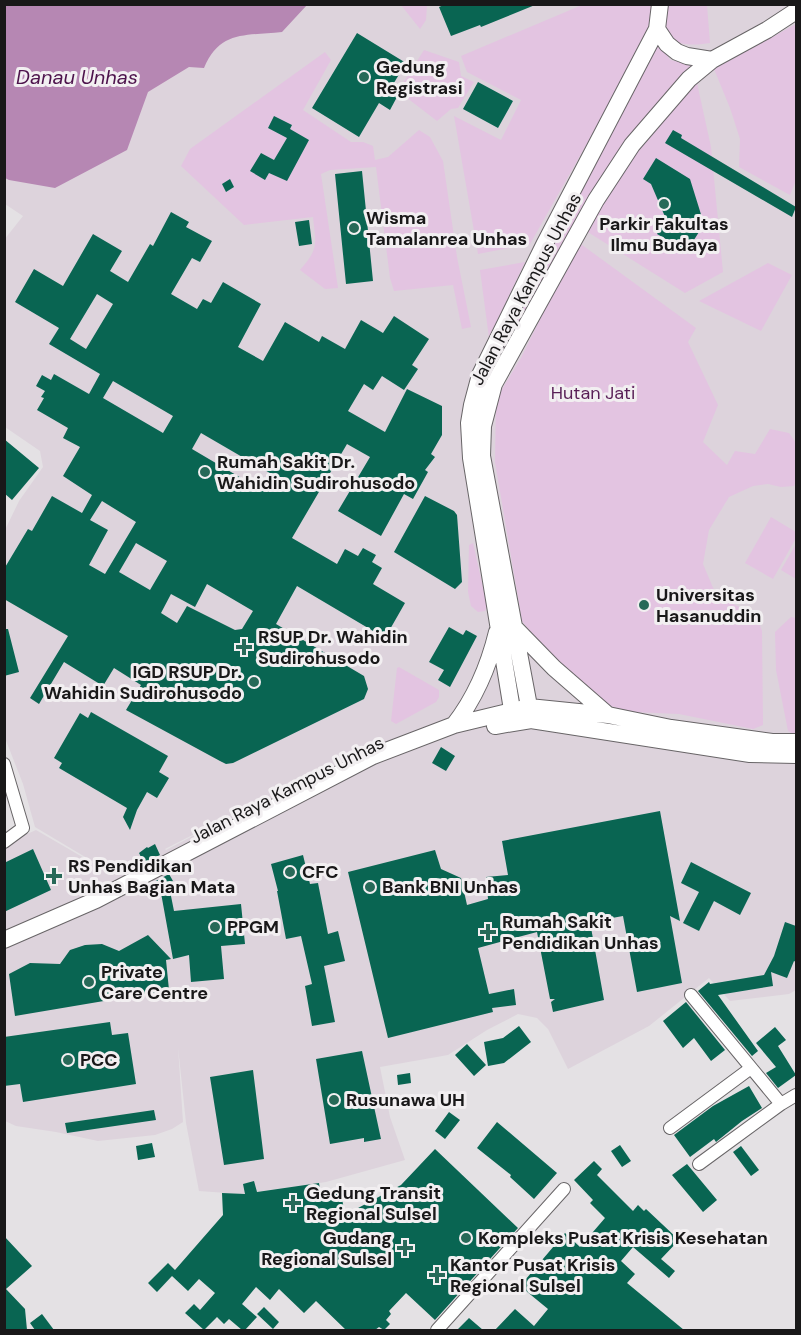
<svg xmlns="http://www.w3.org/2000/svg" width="801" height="1335" font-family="'DM Sans',sans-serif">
<rect width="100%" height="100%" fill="#e4e1e4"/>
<path fill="#ddd3dc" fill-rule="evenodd" d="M5,5H796V990L789,994L730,1001L709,978L649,1026L568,1069L548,1029L537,1018L518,1014L487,1030L448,1055L380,1067L390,1117L405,1160L326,1182L241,1194L199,1191L186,1123L178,1047L183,1122L172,1129L155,1135L98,1141L56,1132L16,1126L5,1121V844L36,830L103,869L102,867L35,827L23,784L5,738V530L19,501L43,467L40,451L5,427L4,240L23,216L5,204ZM285,788L166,850L165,849Z"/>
<path fill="#e3c4e1" d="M401,5H427L426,20L420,29Z
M582,5H658L657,20L530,244L478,254L454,116L501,140L521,100L467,72L461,56Z
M663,5H707L710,43C694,46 665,47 661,24C661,18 663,10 663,5Z
M796,24V180L790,195L739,167L740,139L730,108L714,69Z
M657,38L670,60L695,65L665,97L479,393L516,312Z
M424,50L459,62L461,76L474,82L458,108L451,109L437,121L398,91Z
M325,52L331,60L303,110L351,142H363L373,146L375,160L388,157L419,130L430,137L443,161L457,257L471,327L462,329L453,285L394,291L390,278L376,167L330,170L321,174L338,288L325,289L300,270C319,248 316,245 313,217L244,225L181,166L190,149Z
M697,83L711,147L723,272L685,293L583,229L656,122Z
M578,242L696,328L688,342L718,405L703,442L727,465L735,451L755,454L770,429L789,433L796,443V481L794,486L781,487L768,484L753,486L729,497L709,530L703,564L714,590L735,605L756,614L762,631L763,725L753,729L679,714L634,712L605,705L548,655L522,621L495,462L496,399L521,358Z
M525,262L489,338L480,270Z
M768,263L792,275L761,331L699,301Z
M771,517L796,532V538L773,579L745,563Z
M473,543L487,605L485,611L478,612L471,606L468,592L469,545Z
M796,544V579L781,570Z
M791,617L796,618V736L788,731L776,670L775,632Z
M399,667L439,690V697L436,702L396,724L391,721L397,668Z"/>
<path fill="#b687b3" d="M5,4H307V5L282,32C246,36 220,30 204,68L189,67L148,92L127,150L55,188L9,180L5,178Z"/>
<path fill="#096552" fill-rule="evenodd" d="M446,4H535V5L481,27L480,25L451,36L439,7Z
M357,33L406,63L389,91L397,97L390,110L379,103L359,137L312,108Z
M478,82L513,101L498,128L463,109Z
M274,116L292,125L290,129L309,140L287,181L269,173L265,180L250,171L261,153L274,160L287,138L268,128Z
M673,130L682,135L681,138L796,207L792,217L665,143Z
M656,158L690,179L704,224L687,251L657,234L666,219L651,184L643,179Z
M362,171L373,281L346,284L335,174Z
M230,179L234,187L226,192L222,184Z
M171,212L189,222L186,227L212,241L200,262L192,258L171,294L197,309L203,299L211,303L223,282L261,304L238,347L263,361L285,322L319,342L322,336L345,349L361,320L383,333L394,316L429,339L412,365L418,369L404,390L382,376L373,390L364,384L348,411L385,432L407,389L442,406V435L431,454L435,457L425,470L428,472L413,499L404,494L381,536L338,511L370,457L347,444L292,538L337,564L345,549L358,556L363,548L376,555L372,562L382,568L373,584L405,603L385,638L297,586L276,624L364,676L368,689L364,699L233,763L226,764L220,761L126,710L141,685L114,668L103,686L64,662L39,704L30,698L68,636L4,599V569L28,529L32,531L52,496L82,513L92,495L63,476L80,447L63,438L68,428L37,410L44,398L41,397L45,391L36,386L42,375L51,380L54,374L89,394L100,374L49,344L59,328L15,302L34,269L63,286L93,234L122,251L110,271L128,282L150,244L153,246ZM97,294L113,304L86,349L70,339ZM113,381L173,416L163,433L103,398ZM201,433L275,476L265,492L192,449ZM102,501L136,522L105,574L89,565L108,530L90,520ZM136,543L167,561L150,590L119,572ZM207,584L253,611L242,629L235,630L187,606L177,623L161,613L171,594L195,607Z
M309,220L312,244L299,246L295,222Z
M4,439L39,468L12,500L4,493Z
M425,496L454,511L457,515L462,582L455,589L394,552Z
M449,627L463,635L466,630L477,636L450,687L438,680L444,670L429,662Z
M4,629H8L19,672L4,676Z
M91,712L168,756L159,772L169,778L157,798L147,792L137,810L130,830L123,817L127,808L59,768L62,763L54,758L80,713L88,718Z
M441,747L455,756L446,771L432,763Z
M660,811L680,921L670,916L682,983L637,992L623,916L590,922L604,1000L553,1012L551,1002L555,999H550L537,932L478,948L489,994L514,989L516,1005L492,1008L493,1012L388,1038L348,872L435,850L441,869L461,878L467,905L488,899L486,877L508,875L502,841Z
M155,844L160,855L144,863L139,853L147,847L148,848Z
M33,849L51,890L4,912V863Z
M303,855L310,884L318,883L328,934L338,931L345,961L324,966L335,1022L312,1026L305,986L312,984L301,936L286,939L277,891H278L271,864Z
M691,862L751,893L740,915L714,901L699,931L683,923L699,892L681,883Z
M169,874L173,881L167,885L169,889H157L154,882Z
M170,891L174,911L241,904L245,944L221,946L224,979L191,982L189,955L173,959L161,893Z
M785,922L796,926V962L794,961L787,978L771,972L773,986L718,995L758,1051L752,1056L698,991L709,982L710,984L764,975L774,956Z
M148,935L171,959L166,960L169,990L15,1016L9,974L30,963L60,964L70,950L85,945L102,944L119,951Z
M686,1002L725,1050L711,1061L694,1038L683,1048L663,1021Z
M110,1022L112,1035L128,1033L136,1084L23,1102L20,1084L4,1086V1037Z
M519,1026L531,1042L504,1063L488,1066L484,1042L503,1038Z
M775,1027L786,1040L778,1046L796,1075L778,1088L766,1073L776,1067L756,1043Z
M467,1044L486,1065L474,1076L455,1055Z
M362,1051L381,1139L364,1142V1138L330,1144L316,1059Z
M253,1070L264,1159L224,1165L210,1077Z
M410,1073L411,1083L398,1085L397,1075Z
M749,1086L762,1108L742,1121L716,1142L714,1139L690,1157L674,1135L713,1106Z
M154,1110L156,1120L67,1133L65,1123Z
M449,1112L460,1120L445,1139L435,1131Z
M497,1122L557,1173L534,1199L510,1177L511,1175L477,1148Z
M152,1143L155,1157L138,1160L136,1146Z
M620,1145L631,1161L622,1167L611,1151Z
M741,1146L759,1170L751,1176L733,1152Z
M435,1149L518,1228L435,1320L406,1293L389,1311L391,1314L386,1320L390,1324L384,1330L379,1327L375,1330H346L316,1301L304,1313L279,1289L270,1300L256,1287L242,1304L257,1317L245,1330H242L229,1319L224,1324L217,1317L204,1330L185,1313L194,1304L200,1310L215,1293L199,1279L188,1291L172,1276L157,1292L148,1283L168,1263L175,1270L223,1215L222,1193L245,1194L243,1184L254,1181L257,1192L319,1183L321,1196L341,1193L345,1215L401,1185Z
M594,1161L602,1169L597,1175L633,1211L638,1205L644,1211L646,1209L679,1240L661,1259L675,1271L669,1278L633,1247L621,1261L635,1274L627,1283L684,1330H495L515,1309L534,1326L548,1309L520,1286L565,1233L580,1247L605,1218L590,1203L593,1200L574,1180Z
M687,1164L717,1200L703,1212L672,1175Z
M4,1236L32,1266L6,1289L25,1309L27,1330H4Z
M264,1307L279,1322L273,1329L257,1314Z
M42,1314L54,1330H35L30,1323Z
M469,1318L483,1330H457Z"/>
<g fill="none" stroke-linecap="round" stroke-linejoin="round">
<g stroke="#686567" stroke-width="14">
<path id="street" d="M4,764L23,828L4,842
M691,995L781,1104L796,1095
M670,1128L751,1068
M699,1164L781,1104
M437,1330L564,1189"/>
</g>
<g stroke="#686567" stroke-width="18">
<path id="secondary" d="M660,4L657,29L667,44L677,52L687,56L712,60
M514,627L554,668L608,715
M531,717L482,456L483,426L494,384L596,200L632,145L689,79L712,60L767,30L796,11
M514,722L471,458L469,423L472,405L480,375L544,245L657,29
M454,725C475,698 489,665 497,632
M495,726L531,720L750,754L796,755
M4,940L96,900L373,756L454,725L529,707L608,715L671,728L772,742H796"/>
</g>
<use href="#street" stroke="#fff" stroke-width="12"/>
<use href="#secondary" stroke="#fff" stroke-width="16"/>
</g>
<g fill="#276958" stroke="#f2eff1" stroke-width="2">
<circle cx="364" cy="77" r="6"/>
<circle cx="664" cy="204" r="6"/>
<circle cx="354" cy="228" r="6"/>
<circle cx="205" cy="472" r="6"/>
<circle cx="644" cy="605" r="6"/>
<path d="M241 638h6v6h6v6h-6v6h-6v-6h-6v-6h6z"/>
<circle cx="254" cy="682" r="6"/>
<circle cx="290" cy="872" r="6"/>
<path d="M51 867h6v6h6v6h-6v6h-6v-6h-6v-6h6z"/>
<circle cx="370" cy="887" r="6"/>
<circle cx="215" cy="927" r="6"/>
<path d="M485 923h6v6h6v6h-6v6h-6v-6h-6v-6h6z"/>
<circle cx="89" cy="982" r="6"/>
<circle cx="68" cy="1060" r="6"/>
<circle cx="334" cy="1100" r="6"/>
<path d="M290 1194h6v6h6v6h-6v6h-6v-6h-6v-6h6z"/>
<circle cx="466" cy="1238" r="6"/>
<path d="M402 1239h6v6h6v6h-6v6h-6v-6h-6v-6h6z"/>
<path d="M434 1266h6v6h6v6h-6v6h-6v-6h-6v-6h6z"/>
</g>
<g text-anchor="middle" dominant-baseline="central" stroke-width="6" stroke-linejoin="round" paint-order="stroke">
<g font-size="18" font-weight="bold" fill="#191819" stroke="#f2eff1" text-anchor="start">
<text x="376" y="67">Gedung<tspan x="376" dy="21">Registrasi</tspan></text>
<text x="366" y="218">Wisma<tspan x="366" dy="21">Tamalanrea Unhas</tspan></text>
<text x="664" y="224" text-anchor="middle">Parkir Fakultas<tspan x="664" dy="21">Ilmu Budaya</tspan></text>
<text x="217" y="462">Rumah Sakit Dr.<tspan x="217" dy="21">Wahidin Sudirohusodo</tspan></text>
<text x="656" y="595">Universitas<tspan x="656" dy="21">Hasanuddin</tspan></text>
<text x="258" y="637">RSUP Dr. Wahidin<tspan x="258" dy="21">Sudirohusodo</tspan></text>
<text x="242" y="672" text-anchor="end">IGD RSUP Dr.<tspan x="242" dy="21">Wahidin Sudirohusodo</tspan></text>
<text x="68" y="866">RS Pendidikan<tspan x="68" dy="21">Unhas Bagian Mata</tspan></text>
<text x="302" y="872">CFC</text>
<text x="382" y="887">Bank BNI Unhas</text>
<text x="502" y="922">Rumah Sakit<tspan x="502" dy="21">Pendidikan Unhas</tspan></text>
<text x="227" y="927">PPGM</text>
<text x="101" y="972">Private<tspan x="101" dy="21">Care Centre</tspan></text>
<text x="80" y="1060">PCC</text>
<text x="346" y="1100">Rusunawa UH</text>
<text x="306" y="1193">Gedung Transit<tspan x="306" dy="21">Regional Sulsel</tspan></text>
<text x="392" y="1238" text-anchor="end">Gudang<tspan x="392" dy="21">Regional Sulsel</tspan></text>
<text x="478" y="1238">Kompleks Pusat Krisis Kesehatan</text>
<text x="450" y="1265">Kantor Pusat Krisis<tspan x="450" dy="21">Regional Sulsel</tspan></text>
</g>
<g font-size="18" fill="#191819" stroke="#f2eff1">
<text transform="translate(526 289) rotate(-62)">Jalan Raya Kampus Unhas</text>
<text transform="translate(287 790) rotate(-27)">Jalan Raya Kampus Unhas</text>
</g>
<g font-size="18" fill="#581e56" stroke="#f2eff1">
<text x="593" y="393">Hutan Jati</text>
</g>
<g font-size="20" font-style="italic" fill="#4d134c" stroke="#f2eff1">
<text x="77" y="77">Danau Unhas</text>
</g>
</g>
<rect width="801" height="1335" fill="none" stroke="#191819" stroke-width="12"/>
</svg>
